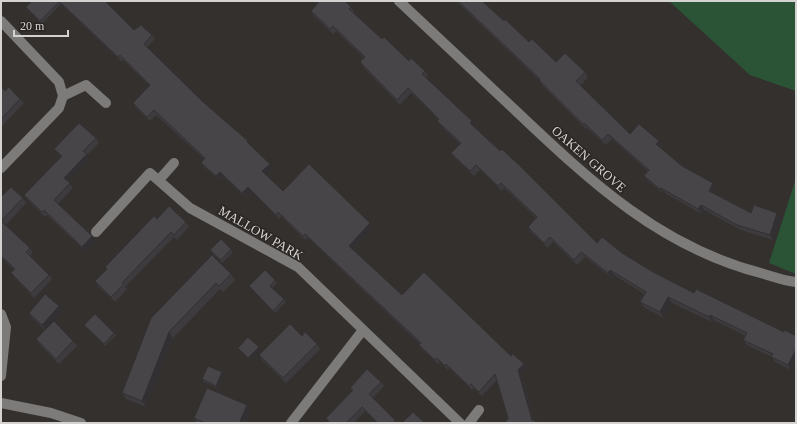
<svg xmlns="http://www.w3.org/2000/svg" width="797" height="424" font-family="Georgia,serif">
<rect width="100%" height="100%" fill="#34302e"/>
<path fill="#2b5436" d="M669,1H796V91L750,75Z
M796,178V274L769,263Z"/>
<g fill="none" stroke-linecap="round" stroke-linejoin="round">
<path stroke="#7c7b79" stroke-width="10" d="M399,1C438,38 477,74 516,111C591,182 661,248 764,274C774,277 785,281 796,282
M1,21L59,82L63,96L59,108L1,168
M63,96L86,85L106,103
M159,180L174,163
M96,232L150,173L190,208L298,267L460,423
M1,314L6,327L1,376
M1,403L51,413L81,423
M291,423L363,330
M469,423L479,410"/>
</g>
<path fill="#3e3b3f" d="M29,1H105L134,30L152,35L155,39L147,47L202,101L251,145L250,146L270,164L273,168L266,175L283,191L370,223L373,227L353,249L402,295L511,356L527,368L521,374L534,421L508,418L497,380L482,396L474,388L472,390L449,368L448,370L440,362L438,364L422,349L419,345L420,344L308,238L305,240L281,216L279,219L251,191L245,197L223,176L219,180L204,167L201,163L204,159L156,115L150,121L136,108L133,103L150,86L123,60L121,61L63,6L61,4L42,24L28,10L26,7L31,3Z
M314,1H345L351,7L354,12V13L382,39L409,61L425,71L428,76L426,78L475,126V127L597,243L622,253L653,272L694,293L784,332L791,370L775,362L772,357L747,345L743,340L746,336L714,320L712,322L672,303L664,318L644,307L640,302L644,294L614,275L612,278L585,257L577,265L553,242L548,248L531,232L528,227L536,218L504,188L502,191L480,170L474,176L455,158L451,153L460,144L441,126L437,121L438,119L411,93L400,105L363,67L360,62L364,58L336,31L333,34L314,16L311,11L317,4Z
M456,1H482L504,21L529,42L556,62L585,72L588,77L580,86L630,134L659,141L662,146L661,148L682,166L717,188L714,193L751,213H777L781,218L773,240L741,230L704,210L702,214L665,193L664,194L648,181L644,176L648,171L612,139L606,145L587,128L586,129L542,85L539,80Z
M1,87L5,91L20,99L24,103L1,127Z
M96,138L99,143L87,155L90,159L68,182L73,188L58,204L92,236L96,241L86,252L47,215L45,217L27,199L24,195L61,157L58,153L54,149Z
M1,197L23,198L26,203L6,225L30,248L33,253L30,256L49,275L52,279L34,298L15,278L11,273L14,270L1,257Z
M186,222L189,227L177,240L174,237L125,287L127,289L115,302L98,286L95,281L107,269L105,267Z
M231,249L233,252L222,263L212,253L210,250Z
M231,274L235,280L223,292L220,289L173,338L146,407L126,399L122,393L151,318Z
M275,280L277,283L272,288L284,299L286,302L275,313L249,286Z
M62,311L51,324L73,341L77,346L59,364L39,344L36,339L45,330L32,318L29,313Z
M84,325L114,333L116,335L105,346Z
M302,336L317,344L320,349L286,383L262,360L259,355Z
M222,372L224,375L218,388L204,382L202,379Z
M381,382L384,386L373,398L395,420L397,423H377L365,411L354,423H329L326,418L352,391L350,388Z
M247,405L250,410L245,423H197L194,418Z"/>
<path fill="#323033" d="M472,121L475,126L474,128L470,123Z
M248,141L251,145L250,146L247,142Z
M659,141L662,146L659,149L656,144Z
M87,154L90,159L67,183L64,178Z
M270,164L273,168L265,176L262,171Z
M220,172L223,176L219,180L216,176Z
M713,183L717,188L713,196L709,191Z
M248,187L251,191L245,197L242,193Z
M661,188L665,193L664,194L660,189Z
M701,205L704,210L702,214L698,209Z
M777,213L781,218L773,240L770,235Z
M370,223L373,227L352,250L349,246Z
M92,236L96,241L86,252L82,247Z
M610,270L614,275L612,278L608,273Z
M668,297L672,303L664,318L660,312Z
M59,306L62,311L46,330L42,325Z
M710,315L714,320L712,322L709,317Z
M169,332L173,338L146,407L142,401Z
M259,347L261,350L250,361L248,358Z
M796,349V361L791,370L788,365Z
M524,364L527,368L521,374L534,423L532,420L518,370Z
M222,372L224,375L218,388L216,386Z
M247,405L250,410L245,423H242L240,421Z"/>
<path fill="#484549" stroke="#323033" d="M30,1H60L40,21L26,7L31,2Z
M61,1H105L134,30L141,25L152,35L144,44L202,101L248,141L247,142L270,164L262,171L283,191L309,164L370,223L349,246L402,295L424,272L511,356L513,354L524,364L518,370L532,420L540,423H505L508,418L495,374L479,392L471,384L469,386L446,364L445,366L437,358L435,360L419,345L421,343L305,234L303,236L278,212L276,215L248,187L242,193L220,172L216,176L201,163L205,158L154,110L147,117L133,103L150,85L120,55L118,57L60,2Z
M315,1H345L351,7L349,9L382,39L384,37L409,61L411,58L425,71L422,74L472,121L470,123L500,151L502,149L519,165L597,243L602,237L622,253L653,272L694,293L696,289L784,332L785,330L796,336V349L788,365L771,357L773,354L743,340L747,333L710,315L709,317L668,297L660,312L640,302L646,292L610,270L608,273L581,252L574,260L550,237L544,243L528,227L537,217L501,183L498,186L476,165L470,171L451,153L461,143L437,121L439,119L408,88L397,100L360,62L365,57L333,26L330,29L311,11L318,3Z
M458,1H482L504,21L505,19L529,42L532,39L556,62L565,53L585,72L576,81L630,134L639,124L659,141L656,144L682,166L713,183L709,191L751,213L754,205L777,213L770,235L737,225L701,205L698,209L661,188L660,189L644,176L649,170L608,134L602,140L584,123L583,124L539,80L540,79Z
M1,87L5,91L9,87L20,99L1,119Z
M79,123L96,138L83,151L87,154L64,178L70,183L54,200L92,236L82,247L44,210L42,212L24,195L62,156L54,149Z
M11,187L23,198L1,221L30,248L26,252L49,275L31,293L11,273L15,269L1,256V197Z
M169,206L186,222L174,235L171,232L122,283L124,284L111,297L95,281L107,269L105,267L154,216L157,219Z
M221,239L231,249L221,260L210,250Z
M212,255L231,274L219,286L216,283L169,332L142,401L122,393L151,318Z
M265,270L275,280L270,286L284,299L273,311L249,286Z
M45,294L59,306L42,325L29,313Z
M95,314L114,333L104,344L84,325Z
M54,321L73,341L56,359L36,339Z
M290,324L302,336L305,332L317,344L283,378L259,355Z
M248,337L259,347L248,358L238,348Z
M208,366L222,372L216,386L202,379Z
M367,369L381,382L369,394L395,420L392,423H378L362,407L346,423H330L326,418L353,390L350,388Z
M207,388L247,405L240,421L244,423H205L194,418Z
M413,412L425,423H402Z"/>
<g text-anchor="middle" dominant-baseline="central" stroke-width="3" stroke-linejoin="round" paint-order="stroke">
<g font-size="13" fill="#d5d3d1" stroke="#2a2624">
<text transform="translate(589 159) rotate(41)">OAKEN GROVE</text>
<text transform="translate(261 233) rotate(30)">MALLOW PARK</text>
</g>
</g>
<rect width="797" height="424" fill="none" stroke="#d5d3d1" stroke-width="4"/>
<path d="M14 30v6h54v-6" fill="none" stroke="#d5d3d1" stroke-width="2"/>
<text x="20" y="30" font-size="12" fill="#d5d3d1" stroke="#2a2624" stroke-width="3" paint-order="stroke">20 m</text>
</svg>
